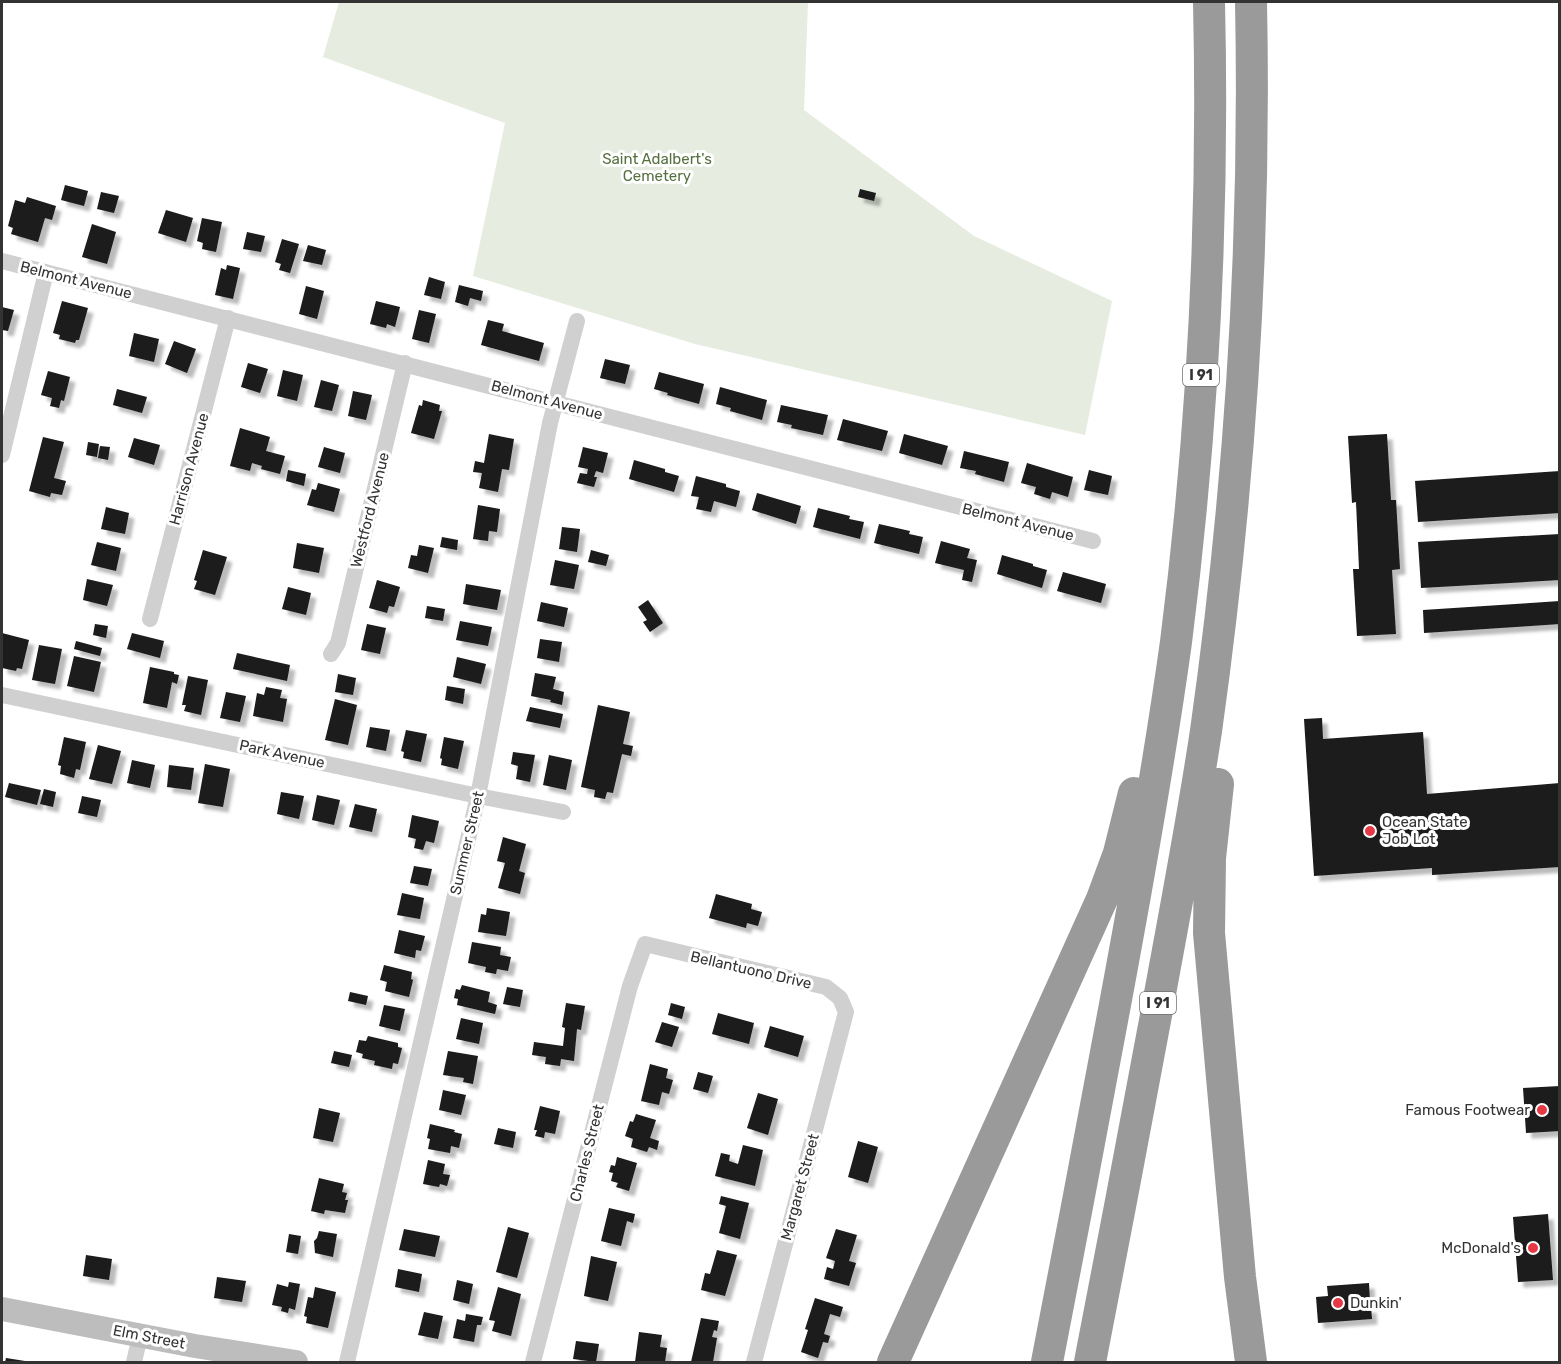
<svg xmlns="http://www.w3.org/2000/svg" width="1561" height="1364" font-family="Rubik,sans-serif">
<defs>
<filter id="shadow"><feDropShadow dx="5.5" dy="5.5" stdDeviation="1.5" flood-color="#0004"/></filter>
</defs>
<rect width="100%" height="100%" fill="#fff"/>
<path fill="#e6ecdf" d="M339,2H808L804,110L974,236L1112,301L1085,435L695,344L473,276L505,123L323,57Z"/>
<path fill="#1a1a1a" filter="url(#shadow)" d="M65,185L88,191L84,206L61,200Z
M860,189L876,193L874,201L858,197Z
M101,192L119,196L114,213L97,209Z
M27,197L56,206L52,220L45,218L38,242L11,234L13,228L8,226L15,200L25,203Z
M166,210L193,218L186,242L158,233Z
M202,218L222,222L216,252L202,249L203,243L197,241Z
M92,224L116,232L107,264L82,257Z
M247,232L265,236L261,252L243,249Z
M282,239L299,244L290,273L279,270L281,264L275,262Z
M308,245L326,250L322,265L303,261Z
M227,265L240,268L233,299L215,295L221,268L226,270Z
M429,277L445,282L441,299L424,295Z
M459,285L483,291L481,301L470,298L468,306L455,302Z
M306,286L324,291L317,319L299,314Z
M62,301L88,308L79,340H76L75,343L59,339L60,335L53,333Z
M376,301L400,307L395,327L387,324L386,328L370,324Z
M2,307L14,310L8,331L2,330Z
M419,310L436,314L429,343L412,339Z
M488,320L504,324L502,331L544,343L539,361L481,345Z
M134,333L159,339L154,362L129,356Z
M174,341L196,349L187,373L165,364Z
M605,359L630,365L625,384L600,378Z
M248,363L268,369L260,393L241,387Z
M283,370L303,375L297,401L277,396Z
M48,371L70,377L64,401L61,400L59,408L50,406L52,398L41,395Z
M659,372L704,384L699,404L667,395L668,393L654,389Z
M321,380L339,385L332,411L314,407Z
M720,387L767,400L762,420L730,411L731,408L716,404Z
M117,389L147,397L142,413L113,405Z
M353,391L372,395L366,420L348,416Z
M423,400L440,405L439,411H442L434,439L411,433L419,405L422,406Z
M781,405L828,415L823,435L791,428L792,425L777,422Z
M843,419L888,431L882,451L837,440Z
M240,428L270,437L266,451L285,456L280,474L261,469L262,466L252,463L250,471L230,466Z
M489,434L514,439L509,470L502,469L498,492L479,488L482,473L473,472L475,461L484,463Z
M904,434L948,446L942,465L899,453Z
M1387,434L1391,500H1396L1400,569L1392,570L1396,634L1357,636L1353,569H1359L1356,502L1352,503L1348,436Z
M43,437L64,442L54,478L66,481L62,495L51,493L50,497L29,491Z
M134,438L160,445L154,465L128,457Z
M88,442L99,444L97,457L86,455Z
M100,446L110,447L108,460L98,458Z
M324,447L345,453L340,473L318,467Z
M583,447L608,453L603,473L596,471L594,477H597L594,487L577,483L580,473L587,474L588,469L578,467Z
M964,451L1009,462L1004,482L975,474L976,471L960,468Z
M634,460L665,469V472L679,476L674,492L629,479Z
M1027,463L1073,477L1068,497L1052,492L1050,499L1034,494L1036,487L1021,483Z
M288,470L306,474L304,486L286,481Z
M1089,470L1112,476L1108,495L1084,490Z
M1560,471V513L1418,522L1415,481Z
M696,476L726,484V487L740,491L736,507L714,501L711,512L696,509L699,497L691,496Z
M318,483L340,489L334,512L307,505L312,489L316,490Z
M757,493L801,506L796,524L752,510Z
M478,505L500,509L497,532L489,531L488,541L473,539Z
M106,507L129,513L125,534L101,529Z
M818,508L850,516L849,519L864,522L860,539L813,527Z
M879,524L910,531L909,534L923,537L919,554L874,543Z
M562,527L580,529L577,552L559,549Z
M1560,534V580L1421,588L1418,542Z
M442,537L458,540L457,550L440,547Z
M941,541L970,549L967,558L977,560L972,582L962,580L964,570L935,563Z
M97,542L121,548L116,571L91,565Z
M297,543L324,548L319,573L293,568Z
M419,545L434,548L428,573L408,568L411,555L417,556Z
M203,550L227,557L215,595L194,589L197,581L194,580Z
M591,550L609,555L606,566L588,562Z
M1002,555L1033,564V566L1047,570L1042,588L997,574Z
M555,560L579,565L574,589L550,585Z
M1063,572L1106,584L1101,603L1057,591Z
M87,579L113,585L107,606L83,600Z
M377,580L400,587L394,607L389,606L387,613L369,608Z
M466,584L501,590L497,610L463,604Z
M288,587L311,593L306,615L282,609Z
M648,600L663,623L650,632L643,622L647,620L638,607Z
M1560,601V624L1424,633L1423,610Z
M541,602L568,608L564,627L537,621Z
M427,606L445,609L443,621L425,618Z
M460,621L492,627L488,646L456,640Z
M95,624L108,626L106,638L93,635Z
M367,624L386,628L380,654L361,650Z
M2,633L29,640L22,669L17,668L16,671L2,668Z
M132,633L164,641L160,658L127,649Z
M540,639L562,642L559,662L537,658Z
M76,641L102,648L100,656L74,649Z
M39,645L62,649L55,684L32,680Z
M237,653L290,665L287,681L233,669Z
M74,656L101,662L94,692L67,686Z
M457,657L486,664L481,684L453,677Z
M150,667L174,672V674L179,675L177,684L172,682L167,708L143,703Z
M535,673L556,677L553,689L564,692L562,705L550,702L551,700L531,696Z
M338,674L356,678L353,695L335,692Z
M188,676L208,680L201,715L184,711L186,705H182Z
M447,686L465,689L463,704L445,700Z
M266,687L282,690L280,698L287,699L283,722L253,716L257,693L264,695Z
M226,692L246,696L240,722L220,718Z
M335,699L357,705L348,745L325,740Z
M598,705L630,712L623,744L633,746L631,756L622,754L613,793L607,792L605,799L594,797L595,790L581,787Z
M530,707L563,714L560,728L526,721Z
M1322,718L1323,739L1423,732L1427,794L1560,783V867L1432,875V868L1314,876L1304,719Z
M370,727L390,730L386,751L366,747Z
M406,730L427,734L421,762L403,758L404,752L401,751Z
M64,737L86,742L80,770L76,769L74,778L60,774L61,766L58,765Z
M444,737L464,741L458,769L441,765L442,759L440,758Z
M98,745L121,751L112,784L89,779Z
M513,752L535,755L530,782L516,779L518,766L511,764Z
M549,755L572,760L566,790L543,785Z
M132,760L155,765L150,788L127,783Z
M205,764L230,769L223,807L198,803Z
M169,765L194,768L191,790L167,787Z
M9,783L41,790L37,805L5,797Z
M44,789L56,792L53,807L40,804Z
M281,792L304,796L299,819L277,814Z
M317,795L340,800L334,825L312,820Z
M82,796L101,800L97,817L78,813Z
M355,804L377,809L372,832L349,827Z
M412,815L439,821L434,843L426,841L423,850L414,848L416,839L408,837Z
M503,837L526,844L519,871L525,873L520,894L498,888L505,863L497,861Z
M414,866L432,869L428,886L410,883Z
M402,893L424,898L420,919L397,915Z
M716,894L752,904L751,909L762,912L758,926L747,923L746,928L709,918Z
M487,908L510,912L506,936L478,932L481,914L486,915Z
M399,930L425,936L421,951L416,950L415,958L394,953Z
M472,942L501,947L500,955L511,957L508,971L497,969L496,974L485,972L486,967L468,963Z
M384,965L412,972L411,979L413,980L409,997L385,991L387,982L380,980Z
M462,985L490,992L488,1002L497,1005L495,1014L457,1005L458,999L454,998L456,989L460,990Z
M507,987L523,990L520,1007L503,1004Z
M350,992L368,996L366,1005L348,1001Z
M566,1003L585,1006L581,1030L577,1029L574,1061L561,1059L560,1066L545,1064L546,1057L532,1055L534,1042L563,1046L565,1028L562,1027Z
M671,1003L685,1007L682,1019L668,1015Z
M384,1005L405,1009L400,1031L379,1026Z
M718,1013L754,1023L749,1044L712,1034Z
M461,1018L483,1023L479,1044L456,1039Z
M662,1022L679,1027L672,1047L655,1042Z
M770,1026L804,1036L798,1057L764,1047Z
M368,1036L398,1043V1047L402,1048L398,1064L393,1063L392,1069L374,1065L375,1061L362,1058L363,1054L356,1052L359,1040L366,1041Z
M334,1051L352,1055L349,1067L331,1063Z
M448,1051L478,1056L473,1084L463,1082L464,1078L443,1075Z
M650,1064L668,1069L666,1078L673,1080L669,1094L662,1092L659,1105L641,1101Z
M698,1072L713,1076L708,1093L693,1089Z
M1560,1086V1131L1526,1133L1523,1088Z
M443,1090L466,1095L461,1115L439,1110Z
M758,1093L778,1099L768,1135L747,1128Z
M540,1106L560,1111L555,1134L545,1132L544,1138L535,1136L537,1130H534Z
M319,1108L340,1113L333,1142L313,1138Z
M636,1114L656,1120L650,1138L659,1141L657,1150L649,1147L647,1152L631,1147L633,1139L625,1136L630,1121L633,1122Z
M430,1124L455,1130L454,1132L462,1134L459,1148L451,1146L450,1153L428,1149L430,1139L427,1138Z
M498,1128L516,1132L513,1148L494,1144Z
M858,1141L878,1147L868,1183L848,1177Z
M743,1145L763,1150L755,1186L715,1176L721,1153L730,1155L729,1161L738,1164Z
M617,1157L637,1163L629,1191L616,1187L618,1183L611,1181L613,1173L609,1172L611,1165L615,1166Z
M428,1160L445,1164L443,1174L450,1175L447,1186L440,1184L439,1187L423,1184Z
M319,1178L344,1184L342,1192L347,1193L345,1200H348L345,1213L325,1210L324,1214L311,1211Z
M721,1196L749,1203L740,1239L719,1233L726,1206L719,1204Z
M609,1208L635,1214L633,1223L627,1221L621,1246L601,1241Z
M1548,1214L1553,1280L1518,1282L1513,1217Z
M508,1227L529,1233L517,1278L496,1272Z
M404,1229L440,1236L435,1257L399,1250Z
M836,1229L857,1235L849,1261L856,1263L849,1286L824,1279L827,1267L833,1269L835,1261L826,1258Z
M319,1231L337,1234L333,1257L315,1253L314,1241L317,1238Z
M289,1234L301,1236L298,1254L286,1252Z
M717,1250L737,1255L725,1296L701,1290L705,1273L710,1274Z
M86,1255L112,1259L109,1280L83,1276Z
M591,1256L617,1262L608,1301L584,1296Z
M398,1269L422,1274L419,1292L395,1287Z
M217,1277L246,1281L242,1302L214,1298Z
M457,1280L473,1284L469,1304L453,1300Z
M289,1282L300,1284L295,1310L289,1308L288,1313L281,1311L282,1307L272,1305L277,1284L288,1287Z
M1369,1283L1370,1302H1365V1308L1371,1307L1372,1319L1318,1323L1316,1297L1328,1296L1327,1286Z
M315,1287L336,1292L328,1328L306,1323L307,1317L304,1316L308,1297L313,1298Z
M498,1287L521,1294L511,1336L492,1331L495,1321L489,1320Z
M815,1298L843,1307L840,1317L830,1314L824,1334L830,1336L828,1343L823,1342L818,1358L801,1352L808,1330L805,1329Z
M424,1312L443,1316L438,1339L418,1335Z
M466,1314L483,1317L481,1325H477L474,1342L453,1338L457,1319L465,1321Z
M701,1318L719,1321L717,1331L714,1330L712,1337L717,1338L713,1362H691Z
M639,1332L662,1335L660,1347L667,1348L665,1362H635Z
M576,1341L599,1344L596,1362L573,1359Z
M6,1358L25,1361V1362H5Z"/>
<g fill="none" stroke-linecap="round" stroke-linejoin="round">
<path stroke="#d0d0d0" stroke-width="16" d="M2,261L1093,541
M2,455L46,272
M150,619L228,318
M331,654L338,643L405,363
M2,695L478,796L563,812
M134,1362L140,1336
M347,1362L478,796L550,423L577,321
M533,1362L630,986L645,944L826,987L840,998L846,1012L754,1362"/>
<path stroke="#bdbdbd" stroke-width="24" d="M2,1309L195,1346L296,1362"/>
<path stroke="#9a9a9a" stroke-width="32" d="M1218,784L1210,858L1209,933L1240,1277L1251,1362
M893,1362L1102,899L1119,853L1134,793
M1047,1362C1070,1245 1092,1127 1114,1010C1137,887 1159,765 1176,642C1203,430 1214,215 1209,2
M1090,1362C1113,1245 1135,1127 1157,1010C1174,917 1192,824 1206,731C1240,489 1256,246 1251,2"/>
</g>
<g fill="#e63946" stroke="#fff" stroke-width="2">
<circle cx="1370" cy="831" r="6"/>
<circle cx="1542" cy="1110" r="6"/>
<circle cx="1533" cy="1248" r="6"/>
<circle cx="1338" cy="1303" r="6"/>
</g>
<g text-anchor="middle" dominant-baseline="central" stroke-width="6" stroke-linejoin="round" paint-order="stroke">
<g fill="#fff" stroke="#707070" stroke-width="1.5">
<rect x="1183" y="364" width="36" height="22" rx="4.5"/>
<rect x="1140" y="992" width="36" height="22" rx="4.5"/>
</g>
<g font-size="14" font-weight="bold" fill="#333">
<text x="1201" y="375">I 91</text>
<text x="1158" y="1003">I 91</text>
</g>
<g font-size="15" fill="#56703f" stroke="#fff">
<text x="657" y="159">Saint Adalbert's<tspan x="657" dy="17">Cemetery</tspan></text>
</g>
<g font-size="15" fill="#333" stroke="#fff">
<text transform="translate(76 280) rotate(14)">Belmont Avenue</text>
<text transform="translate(547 400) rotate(15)">Belmont Avenue</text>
<text transform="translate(189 469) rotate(-75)">Harrison Avenue</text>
<text transform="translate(370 510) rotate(-76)">Westford Avenue</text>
<text transform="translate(1018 522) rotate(14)">Belmont Avenue</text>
<text transform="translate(282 754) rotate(12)">Park Avenue</text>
<text transform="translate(467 843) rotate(-77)">Summer Street</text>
<text transform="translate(751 970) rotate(13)">Bellantuono Drive</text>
<text transform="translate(587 1153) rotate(-76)">Charles Street</text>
<text transform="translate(800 1187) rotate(-75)">Margaret Street</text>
<text transform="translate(149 1337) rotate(11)">Elm Street</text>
</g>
<g font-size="15" fill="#333" stroke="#fff" text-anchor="start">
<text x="1382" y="822">Ocean State<tspan x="1382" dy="17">Job Lot</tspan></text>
<text x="1530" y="1110" text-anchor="end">Famous Footwear</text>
<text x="1521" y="1248" text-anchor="end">McDonald's</text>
<text x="1350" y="1303">Dunkin'</text>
</g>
</g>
<rect width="1561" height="1364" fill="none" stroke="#333333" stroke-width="6"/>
</svg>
